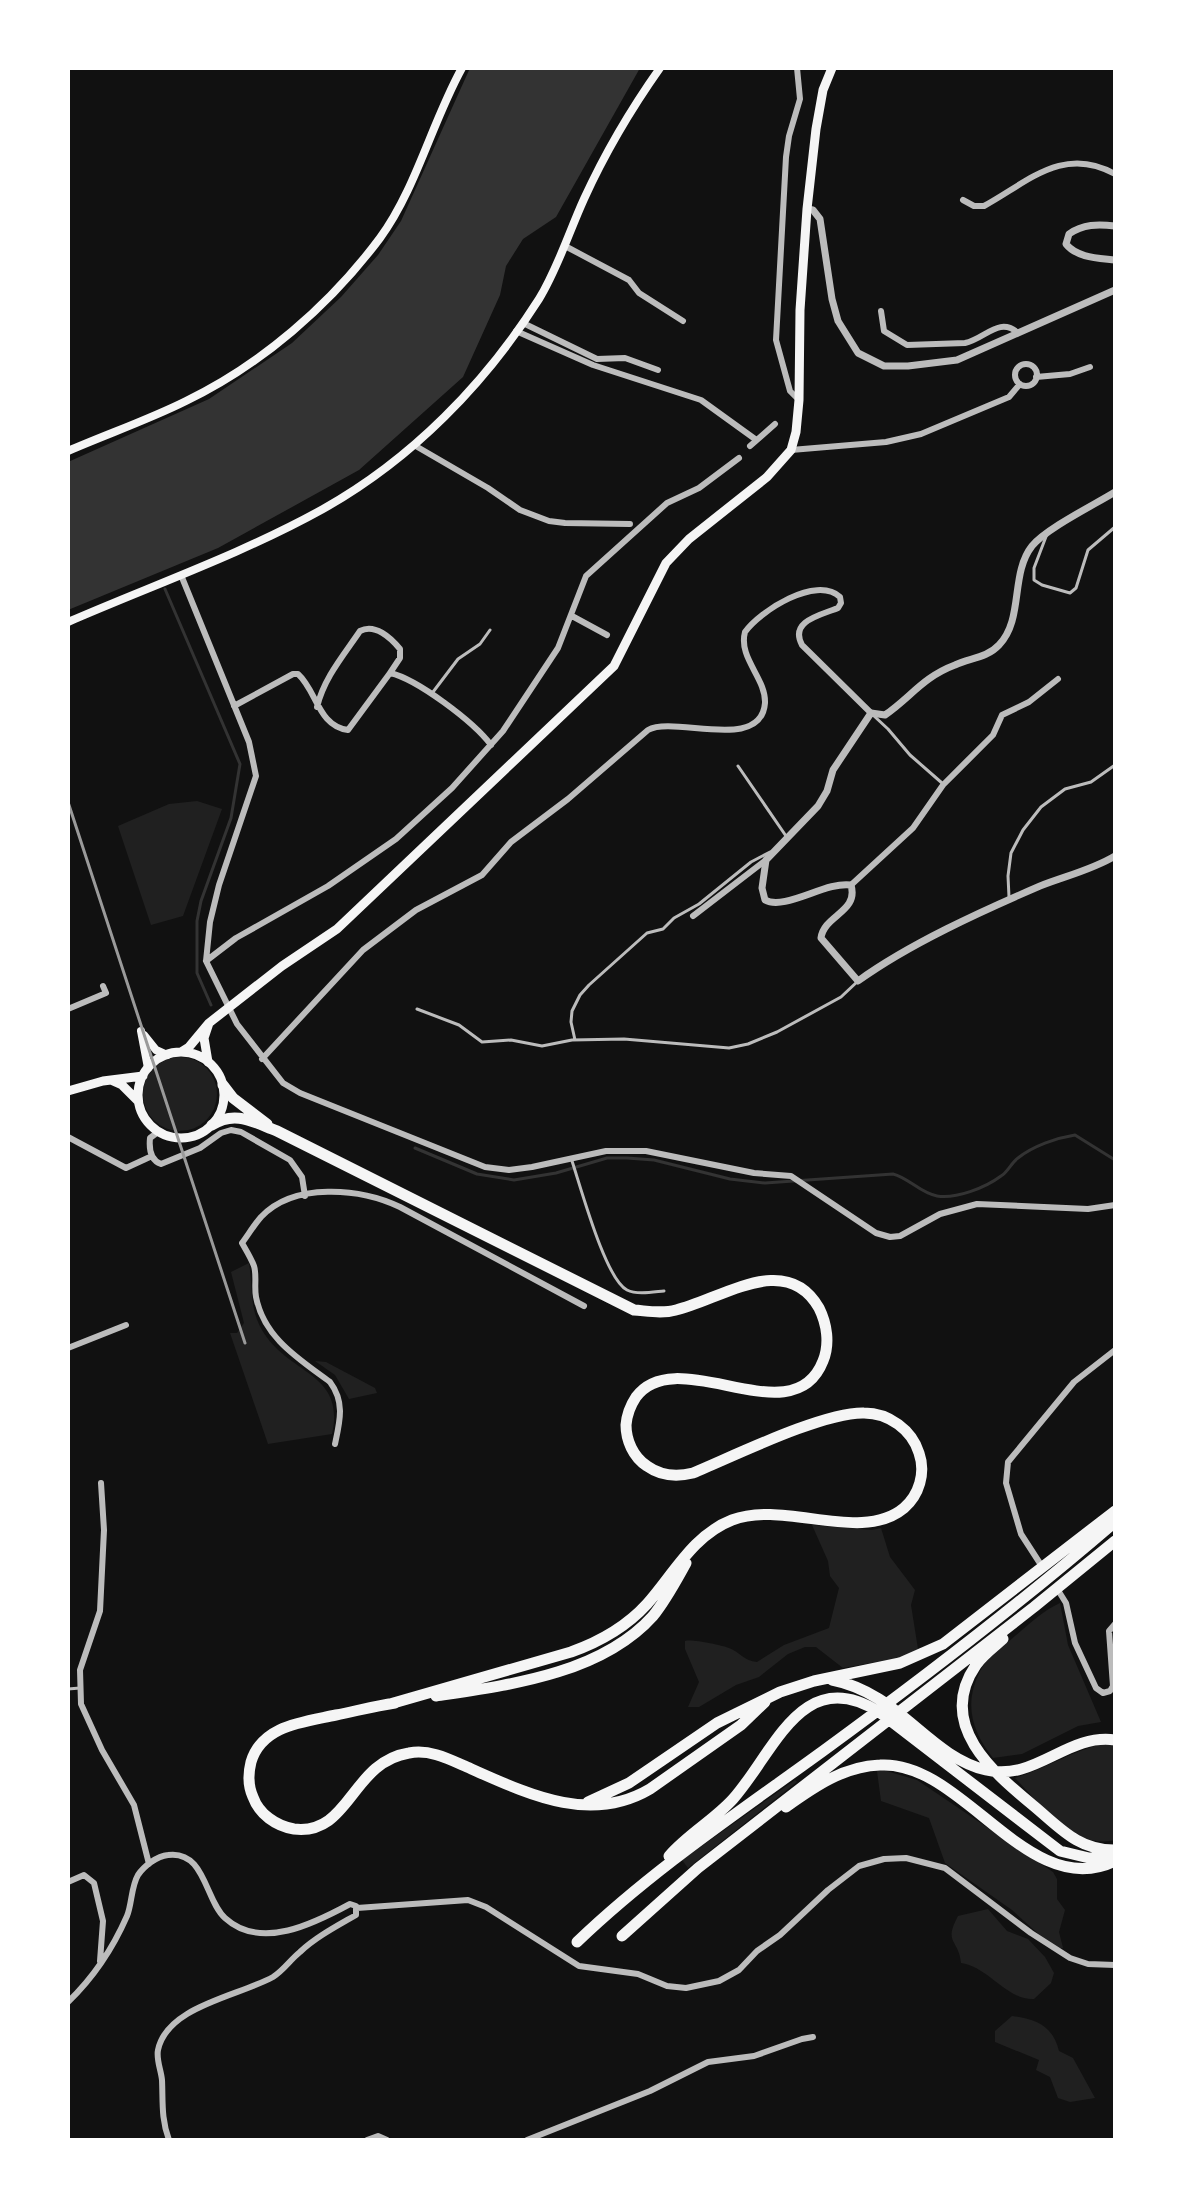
<svg xmlns="http://www.w3.org/2000/svg" width="1183" height="2208" font-family="Commissioner,sans-serif">
<rect width="100%" height="100%" fill="#111"/>
<path fill="#202020" d="M197,801L222,809L183,916L151,925L118,826L169,804Z
M143 1094a37 37 0 1 1 74 0a37 37 0 1 1-74 0Z
M249,1263C253,1286 249,1308 262,1330C288,1375 346,1372 332,1434L268,1444L230,1333H237L244,1323L231,1272Z
M315,1361L326,1362L375,1388L377,1393L349,1399L335,1375Z
M812,1525L872,1530L881,1528L890,1557L915,1590L911,1605L918,1649L904,1657L843,1668L816,1647H805L788,1654L759,1677L736,1685L699,1707H688L699,1682L685,1649V1641C693,1639 720,1645 729,1648C740,1652 744,1661 757,1662L784,1645L829,1628L839,1588L830,1576L828,1561Z
M1060,1603L1068,1645L1101,1722L1078,1726L1022,1754L993,1758C970,1729 963,1700 983,1666C990,1654 1005,1645 1015,1636C1028,1625 1044,1610 1060,1603Z
M1106,1743L1115,1746V1840C1073,1850 1041,1805 1015,1778C1047,1768 1074,1750 1106,1743Z
M883,1770L917,1780L1053,1872L1057,1879V1899L1065,1910L1059,1932L1063,1948H1057L1044,1939L1012,1910L945,1863L929,1818L881,1801L877,1771Z
M795,1780L797,1782L688,1868L682,1860Z
M988,1909L1007,1931L1028,1939L1045,1957L1054,1973L1051,1983L1034,1999C1006,2000 989,1967 961,1963C959,1939 943,1944 958,1916Z
M1012,2016C1036,2019 1053,2026 1059,2051L1073,2058L1095,2098L1070,2102L1058,2098L1050,2077L1036,2070L1039,2060L995,2042V2031Z"/>
<path fill="#333" d="M470,68H640L556,217L523,239L506,266L500,295L463,377L359,470L218,548L68,610V462L209,399L292,343L341,297L378,255L401,221Z"/>
<g fill="none" stroke-linecap="round" stroke-linejoin="round">
<path stroke="#333" stroke-width="3" d="M165,589L240,764L231,818L201,901L197,921V973L211,1005
M415,1148L477,1174L514,1180L556,1173L607,1158H627L654,1160L730,1179L765,1183L893,1174C909,1178 920,1193 937,1196C956,1199 985,1188 1001,1176C1008,1172 1011,1163 1018,1158C1033,1146 1056,1138 1075,1135L1115,1160"/>
<path stroke="#bcbcbc" stroke-width="3" d="M1047,534L1034,568V580L1042,585L1070,593L1076,588L1088,550L1115,527
M433,692L458,659L480,644L490,630
M874,716L888,729L910,755L942,783
M738,766L786,836
M1009,897L1008,876L1011,853L1023,830L1041,807L1065,789L1091,782L1115,765
M417,1009L459,1025L482,1042L511,1040L542,1046L572,1040L624,1039L729,1048L748,1044L777,1032L841,997L858,981
M575,1040L571,1022L572,1011L580,995L589,985L647,933L663,929L674,918L699,904L751,862L770,852
M571,1158C580,1184 605,1279 627,1290C637,1295 653,1292 664,1291
M68,1689L80,1688"/>
<path stroke="#bcbcbc" stroke-width="6" d="M797,68L800,99L789,136L786,157L776,340L790,391L799,400
M963,200L974,206H984C1028,182 1063,145 1115,174
M565,246L629,280L639,293L683,321
M881,311L884,331L907,345L965,343C985,339 999,316 1018,333
M523,323L597,359L625,358L658,370
M516,331L593,365L701,400L755,439
M1015 375a11 11 0 1 1 22 0a11 11 0 1 1-22 0Z
M1036,377L1070,374L1090,367
M414,445L488,488L520,510L549,521L565,523L630,524
M750,446L775,424
M791,450L886,442L921,434L1009,397L1020,384
M181,575L249,742L256,776L219,885L210,922L206,961L237,1024L283,1083L300,1093L485,1167L509,1170L532,1167L606,1151H646L754,1173L791,1176L876,1233L890,1237L900,1236L940,1214L977,1204L1088,1209L1115,1205
M572,616L607,635
M234,706L293,674H298C317,691 318,726 348,730L390,673C417,679 474,722 491,745
M317,707C324,678 343,656 360,631C375,623 391,638 400,649V658L390,673
M851,885L913,828L943,785L993,735L1002,715L1029,702L1058,679
M693,916L766,860
M206,961L236,938L328,886L396,839L452,788L503,731L558,648L586,576L667,503L699,488L739,458
M68,1009L106,993L103,986
M262,1059L363,950L416,910L482,875L511,842L568,799L648,730C674,715 761,753 765,703C766,678 738,658 745,632C760,611 816,575 840,597L841,603L838,608C821,615 789,621 802,645L871,713
M158,1132L150,1138C149,1148 150,1160 161,1164L200,1148L221,1133L231,1130L241,1132L290,1160L302,1177L305,1196
M68,1137L126,1168L152,1156
M68,1348L126,1325
M335,1444C340,1421 345,1402 330,1382C299,1359 264,1338 256,1297C254,1287 257,1275 254,1266C251,1258 246,1250 242,1243C248,1235 254,1225 261,1217C294,1182 360,1188 400,1207L584,1306
M101,1483L104,1530L100,1611L80,1670L81,1704L102,1750L134,1805L149,1864
M1043,1568L1021,1534L1006,1483L1008,1462L1074,1382L1115,1350
M1056,1587L1066,1603L1075,1643L1096,1688L1103,1693L1110,1691L1113,1686L1109,1631L1115,1624
M68,1882L84,1875L94,1883L103,1921L100,1961
M357,1908L468,1900L486,1907L579,1966L638,1974L667,1986L686,1988L719,1981L739,1970L757,1951L780,1935L828,1890L859,1866L884,1859L906,1858L945,1868L1031,1933L1070,1958L1088,1964L1115,1965
M68,2002C93,1978 113,1948 127,1916C132,1904 131,1887 138,1875C144,1866 157,1856 168,1855C205,1850 205,1900 225,1918C261,1951 315,1923 350,1904L356,1906V1915C337,1926 316,1937 300,1952C290,1960 284,1970 273,1977C239,1996 167,2006 158,2050C156,2059 161,2070 162,2080C163,2101 161,2119 169,2140
M367,2140L378,2136L387,2140
M527,2140L650,2091L708,2062L754,2056L802,2039L813,2037"/>
<path stroke="#bcbcbc" stroke-width="7" d="M807,209L813,210L820,219L832,299L838,321L858,353L884,366H908L957,360L1115,290
M1115,226C1098,224 1083,224 1069,234L1066,244C1077,258 1099,258 1115,260
M1115,492C1094,505 1047,528 1032,546C1010,574 1024,619 999,645C987,658 970,658 955,665C923,677 911,697 885,715L871,713L833,770L827,791L818,806L766,860L762,888L765,900C785,911 826,881 851,885C859,912 824,915 821,938L858,981C909,944 982,911 1040,886C1065,876 1092,870 1115,856"/>
<path stroke="#f5f5f5" stroke-width="8" d="M68,451C107,434 148,420 186,401C261,365 330,305 380,238C416,189 432,122 462,68
M68,622C153,585 242,554 323,509C412,459 485,384 539,299C558,268 569,232 584,199C605,153 631,109 660,68
M141,1031L148,1068
M144,1035L156,1050L167,1055"/>
<path stroke="#f5f5f5" stroke-width="9" d="M209,1023L282,966L337,929L614,666L666,563L689,539L767,477L791,450L796,432L799,400L800,310L807,209L816,129L823,90L832,68
M181,1052L189,1047L209,1023L204,1038L208,1062
M138 1095a43 43 0 1 1 86 0a43 43 0 1 1-86 0Z
M113,1081L122,1085L138,1101
M68,1091L103,1081L143,1076"/>
<path stroke="#f5f5f5" stroke-width="11" d="M223,1085L233,1098L267,1124
M212,1125C235,1110 253,1122 277,1131L634,1310C648,1311 662,1314 676,1310C720,1300 786,1250 819,1308C827,1324 830,1344 823,1361C793,1438 677,1341 636,1397C630,1406 627,1413 626,1425C626,1440 633,1457 647,1466C661,1476 677,1477 693,1473C734,1456 823,1412 864,1413C889,1413 912,1430 919,1453C926,1473 919,1495 904,1508C861,1544 785,1500 732,1520C693,1535 673,1575 647,1604C626,1627 599,1642 571,1652L390,1704
M1003,1639C994,1647 983,1655 976,1665C935,1725 994,1773 1035,1807C1061,1829 1079,1850 1114,1850
M832,1680C900,1693 928,1756 986,1770C1035,1782 1067,1733 1115,1740
M436,1696C509,1685 601,1674 653,1616C666,1600 676,1581 686,1563
M395,1703C375,1706 356,1711 336,1715C304,1722 262,1725 251,1762C248,1774 248,1786 253,1797C259,1814 276,1826 294,1829C350,1836 351,1762 409,1753C430,1749 449,1759 467,1767C526,1793 589,1825 650,1789L741,1725L765,1702
M588,1802L629,1783L717,1723L780,1692L814,1681L900,1663L943,1644L1115,1511
M786,1807C814,1787 844,1766 880,1765C963,1760 1028,1903 1115,1861
M669,1856C688,1834 714,1820 733,1799C774,1753 802,1663 879,1712L1060,1851L1089,1858L1115,1852
M622,1936L698,1868L1034,1607L1115,1541
M577,1942C652,1870 739,1812 823,1751C923,1678 1022,1602 1115,1522"/>
<path stroke="#9a9a9a" stroke-width="3" d="M68,802L245,1343"/>
</g>
<rect width="1183" height="2208" fill="none" stroke="#ffffff" stroke-width="140"/>
</svg>
